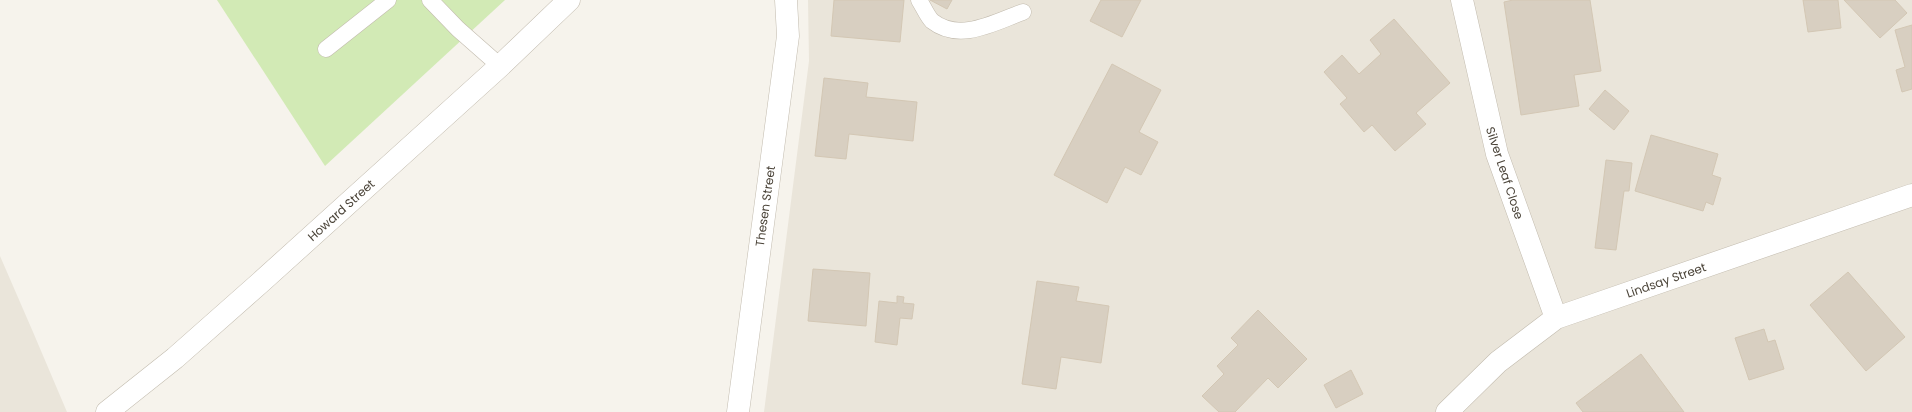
<svg xmlns="http://www.w3.org/2000/svg" width="1912" height="412" font-family="Poppins,sans-serif">
<rect width="100%" height="100%" fill="#f6f3ec"/>
<path fill="#eae5da" d="M808,0H1912V412H764L809,61Z
M0,256L33,332L67,412H0Z"/>
<path fill="#d2eab5" d="M217,0H505L325,166Z"/>
<path fill="#d8cfc1" stroke="#d3c7b4" d="M834,0H904L900,42L831,36Z
M930,0H952L947,9Z
M1101,0H1141L1122,37L1090,21Z
M1513,0H1590L1601,71L1574,75L1579,106L1521,115L1504,2Z
M1803,0H1838L1841,28L1808,32Z
M1844,0H1895L1907,13L1880,38Z
M1394,19L1450,83L1416,113L1426,124L1395,151L1372,125L1364,132L1340,104L1347,98L1324,72L1342,55L1359,74L1381,54L1370,40Z
M1912,25V89L1902,92L1896,70L1905,67L1895,30Z
M1112,64L1161,90L1139,132L1158,142L1141,175L1125,167L1107,203L1054,175Z
M824,78L868,83L866,97L917,102L913,141L849,134L846,159L815,156Z
M1605,90L1629,111L1614,130L1589,109Z
M1651,135L1718,154L1712,175L1721,178L1713,205L1706,202L1703,211L1635,191Z
M1606,160L1632,163L1629,191H1624L1616,250L1595,248Z
M813,269L870,273L866,326L808,321Z
M1848,272L1905,337L1866,371L1810,305Z
M1037,281L1079,287L1076,301L1109,306L1101,363L1061,357L1056,389L1022,384Z
M897,296L904,297L903,303L914,304L912,319L900,318L897,345L875,342L879,301L897,303Z
M1258,310L1307,359L1278,388L1268,378L1235,412H1219L1202,396L1224,374L1217,366L1238,345L1231,338Z
M1764,329L1768,342L1775,340L1784,369L1749,380L1735,338Z
M1641,354L1684,412H1583L1576,403Z
M1351,370L1363,394L1336,408L1324,385Z"/>
<g fill="none" stroke-linecap="round" stroke-linejoin="round">
<g stroke="#c2bbae" stroke-width="17">
<path id="service" d="M430,0L458,29L500,66
M919,0C923,6 927,16 932,21C960,43 995,22 1023,12
M326,49L388,0"/>
</g>
<g stroke="#c2bbae" stroke-width="23">
<path id="minor" d="M1462,0L1497,154L1556,318
M107,412L175,358L261,282L500,66L569,0
M738,412L788,36L786,0
M1447,412L1498,362L1556,318L1912,195"/>
</g>
<use href="#service" stroke="#fff" stroke-width="16"/>
<use href="#minor" stroke="#fff" stroke-width="22"/>
</g>
<g text-anchor="middle" dominant-baseline="central" stroke-width="4" stroke-linejoin="round" paint-order="stroke">
<g font-size="12" fill="#4b4439" stroke="#fff">
<text transform="translate(1505 173) rotate(72)">Silver Leaf Close</text>
<text transform="translate(765 206) rotate(-82)">Thesen Street</text>
<text transform="translate(341 210) rotate(-42)">Howard Street</text>
<text transform="translate(1666 280) rotate(-19)">Lindsay Street</text>
</g>
</g>
</svg>
